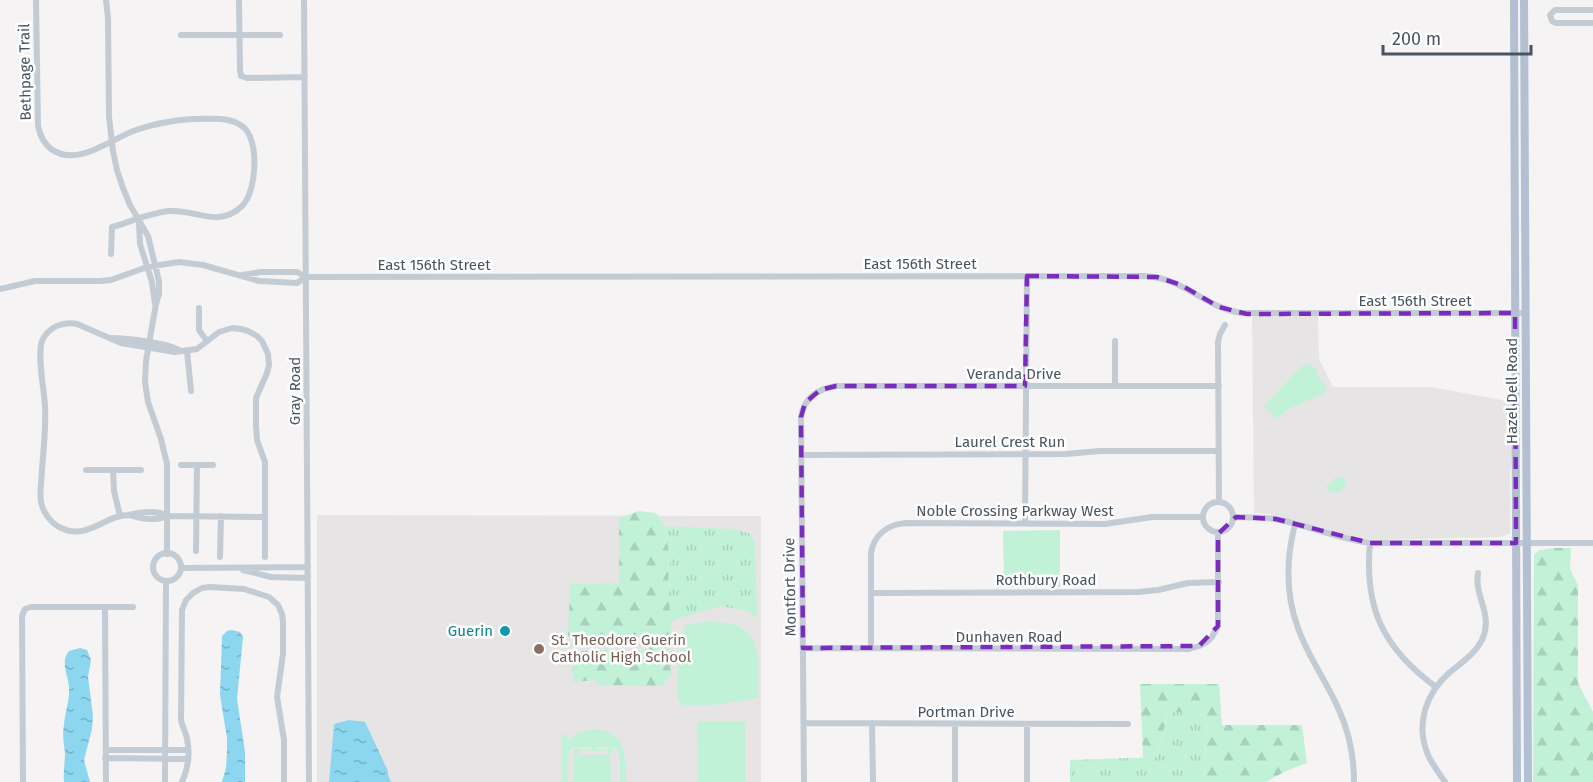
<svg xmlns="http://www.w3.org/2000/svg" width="1593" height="782" font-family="'Fira Sans',sans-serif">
<defs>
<pattern id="grass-tufts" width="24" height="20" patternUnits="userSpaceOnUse" patternTransform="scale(1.5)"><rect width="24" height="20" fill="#c1f2d7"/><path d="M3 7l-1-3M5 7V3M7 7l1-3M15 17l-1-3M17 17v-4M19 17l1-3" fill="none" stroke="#a7d1bb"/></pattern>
<pattern id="forest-firs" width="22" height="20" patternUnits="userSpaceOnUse" patternTransform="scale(1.5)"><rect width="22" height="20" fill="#c1f2d7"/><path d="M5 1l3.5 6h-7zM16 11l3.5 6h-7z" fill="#a7d1bb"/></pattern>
<pattern id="water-ripples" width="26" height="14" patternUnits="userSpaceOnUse" patternTransform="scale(1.5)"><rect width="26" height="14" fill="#8dd6f0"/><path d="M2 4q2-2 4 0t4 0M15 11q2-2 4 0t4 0" fill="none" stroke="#75b0c6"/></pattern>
</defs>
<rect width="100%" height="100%" fill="#f5f3f3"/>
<path fill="#e6e4e4" d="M1252,316H1318L1319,359L1333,387H1431L1513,402V451L1510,474V533L1501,537L1374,540L1348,536L1269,514L1254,513Z
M317,515L761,516V782H317Z"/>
<path fill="url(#grass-tufts)" d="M664,526L731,529L749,533L755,542L757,618L749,611L721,606L670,621L668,580L670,558Z
M1168,712H1204L1207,722L1204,782H1070V760L1157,757Z"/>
<path fill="url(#forest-firs)" d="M639,511L656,513L664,524L670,558L668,580L671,630L667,655L672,675L661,686L598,685L596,680L573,682L572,659L580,651L619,649L628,652L648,649L649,638L642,635L610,646L568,636L570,584L619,583V518Z
M1552,548H1571L1570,569L1578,585V683L1593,712V782H1533L1534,554L1540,550Z
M1140,684H1219L1222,725H1302L1307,763L1286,771L1266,782H1204L1207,722L1203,712H1168L1157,757L1143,758Z"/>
<path fill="#c1f2d7" d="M1307,364C1315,366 1317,369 1318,376L1327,388L1323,394L1288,409L1277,419L1264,406L1301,367Z
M1336,477L1342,478L1345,477L1346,485L1340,492L1332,493L1325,488Z
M1060,530V587H1004L1003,531Z
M701,622C763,619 759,648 758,698L707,706L683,705L678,700L677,677L685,625Z
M697,721H745V782H698Z
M594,729C626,731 626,756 626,782H620V757L615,747H596V750H607L608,748H613V753H608L607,751H579V754H573V749L579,748V750H591L592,747H572L568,757V782H562V735H568L569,741L578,733Z
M574,755H610L611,782H574Z"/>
<path fill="url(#water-ripples)" d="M232,630L240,632L243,637L237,699L245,752V782H222L226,768L227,752V738L220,695L222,636L227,631Z
M80,648L87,650L91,660L88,677L93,716L92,729L84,760L90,782H64C63,772 65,763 65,753C64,744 62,735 64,725C65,712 70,700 69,687C68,674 60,662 69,651Z
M349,720L365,722L388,771V775L391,782H329L334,724Z"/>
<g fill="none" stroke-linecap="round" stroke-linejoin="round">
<path stroke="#c3ccd4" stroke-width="6" d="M36,0L38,126C40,135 43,143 51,149C78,168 110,139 136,130C154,124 174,120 193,119C209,119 229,116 242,126C260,138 257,192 242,206C218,229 196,209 169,211C151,213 134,220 116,226L112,227L111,254
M106,0L108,18L109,117L113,151L117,170L123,188L130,205L148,236L159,281V294L156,304L146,361L145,382L148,402L161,439L167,464V554
M239,0L240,70L241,76L247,78L305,77
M304,0L309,782
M1593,10H1555L1550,15L1552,21L1556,23H1593
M181,35H280
M139,223L140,244L152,282L155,304
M242,275L261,272H297L306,277
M306,277L1145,276C1185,278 1203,307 1241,313H1525
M0,289L35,281H100L111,280L147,267L179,262L203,265L259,281L297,283L306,277
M199,308V330L207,341
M111,338C127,338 168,343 181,351
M1115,341V386
M187,351L191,391
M801,455L1066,454L1100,451H1219
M181,465H213
M86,470H141
M113,470L114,491L120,516
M1219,502L1218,342L1220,334L1225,325
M1203 517a15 15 0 1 1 30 0a15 15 0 1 1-30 0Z
M129,515C103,515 88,542 59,527C50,522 43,512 41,502C39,491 42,480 42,469C44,448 46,426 45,405C44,389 37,355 42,341C48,327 63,321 77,324L121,343L175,352L197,349L219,332L232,328L241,329L248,331L257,336L262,341L268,354L269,365L267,373L256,398V426L257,440L265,462V557
M168,516C157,510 141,512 129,515C141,519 156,521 168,516L265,517
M1233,517C1247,517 1261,517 1275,519C1307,525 1338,539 1370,543H1593
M1025,523L1027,276
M1295,524C1286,559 1285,593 1298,628C1308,657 1327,682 1339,710C1349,732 1354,758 1354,782
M1370,543C1364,608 1383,648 1436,687
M196,551L197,465
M153 567a14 14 0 1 1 28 0a14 14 0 1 1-28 0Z
M220,557L221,516
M181,568L308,567
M243,570L271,577L308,578
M871,593L1139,592L1158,590L1188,583L1219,582
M105,607H133
M803,648L1189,649L1199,646L1207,642L1212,637L1218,626V532
M871,648V553C874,535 887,525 905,523L1105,524L1152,517H1203
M804,723L1128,724
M872,723L873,782
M1027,724V782
M106,750H188
M105,758L187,759
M23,782L22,616L25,609L31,607H105L106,782
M165,782L166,581
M182,782C188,769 190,753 187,739C186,732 182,726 181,720L182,610L186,600L193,593L202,588L210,587L244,589L269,597L278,605L282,614L283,621V654L277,697L284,740V782
M804,782L801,417C804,398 817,389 836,386H1219
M955,782V724
M1445,782C1439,773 1432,764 1428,755C1415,724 1426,693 1450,672C1461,663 1475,654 1482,640C1494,614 1474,598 1478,573"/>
<path stroke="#b2c0d1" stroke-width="8" d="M1514,0L1517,782
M1524,0L1528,782"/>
</g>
<path fill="none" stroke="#7b2cbf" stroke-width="4.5" stroke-dasharray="12 8" stroke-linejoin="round" d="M1027,276L1157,277L1181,285L1219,307L1247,314L1515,313L1516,543H1370L1276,519L1236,517L1218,534V626L1199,646L803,648L801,417L805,403L820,390L836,386H1025Z"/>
<circle fill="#0f9aa8" stroke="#fff" stroke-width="2" cx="505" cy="631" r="6"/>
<circle fill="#8d6e63" stroke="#fff" stroke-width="2" cx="539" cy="649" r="6"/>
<g text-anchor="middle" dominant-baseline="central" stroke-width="5" stroke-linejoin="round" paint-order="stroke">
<g font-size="15" fill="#495461" stroke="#fff">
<text transform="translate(25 72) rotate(-91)">Bethpage Trail</text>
<text x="920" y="264">East 156th Street</text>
<text x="434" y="265">East 156th Street</text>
<text x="1415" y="301">East 156th Street</text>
<text x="1014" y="374">Veranda Drive</text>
<text transform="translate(295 391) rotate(-90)">Gray Road</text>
<text transform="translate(1512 391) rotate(-90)">Hazel Dell Road</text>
<text x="1010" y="442">Laurel Crest Run</text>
<text x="1015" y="511">Noble Crossing Parkway West</text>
<text x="1046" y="580">Rothbury Road</text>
<text transform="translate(790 587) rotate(-91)">Montfort Drive</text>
<text x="1009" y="637">Dunhaven Road</text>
<text x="966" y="712">Portman Drive</text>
</g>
<g font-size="15" fill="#0d838f" stroke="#fff" text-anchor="end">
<text x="493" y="631">Guerin</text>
</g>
<g font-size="15" fill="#785e54" stroke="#fff" text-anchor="start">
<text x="551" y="640">St. Theodore Guerin<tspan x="551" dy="17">Catholic High School</tspan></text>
</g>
</g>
<path d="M1383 45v9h148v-9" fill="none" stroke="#495461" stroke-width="3"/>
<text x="1392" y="45" font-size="18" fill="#495461" stroke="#ffffff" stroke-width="4.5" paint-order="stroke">200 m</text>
</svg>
